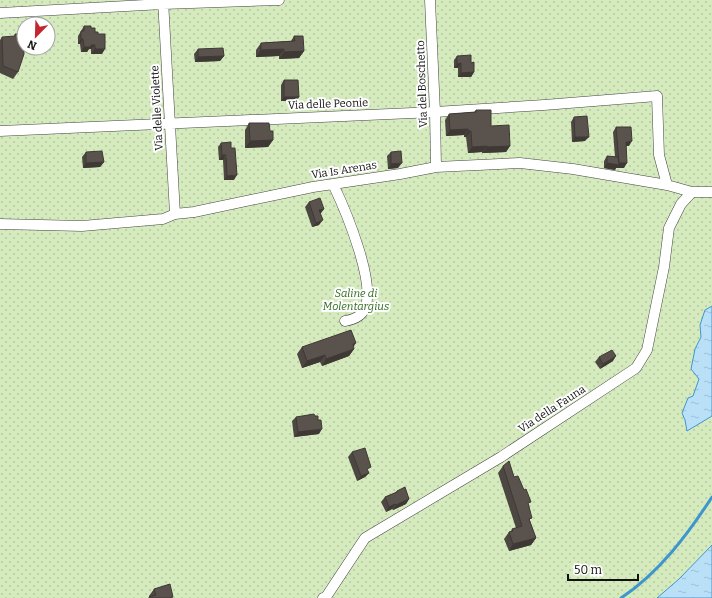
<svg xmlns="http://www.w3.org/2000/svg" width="712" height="598" font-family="Bitter,serif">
<defs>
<pattern id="green-dots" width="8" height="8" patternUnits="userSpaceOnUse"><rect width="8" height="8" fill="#d5ebbd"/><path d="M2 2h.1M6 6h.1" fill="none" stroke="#b6c8a1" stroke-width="1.8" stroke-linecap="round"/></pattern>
<pattern id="water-ripples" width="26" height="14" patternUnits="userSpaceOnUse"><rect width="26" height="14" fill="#b9e0f7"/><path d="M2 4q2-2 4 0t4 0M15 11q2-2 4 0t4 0" fill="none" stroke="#9ebfd3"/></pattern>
</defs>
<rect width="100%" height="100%" fill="#fffdf5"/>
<path fill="url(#green-dots)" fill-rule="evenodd" d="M0,0H712V598H0ZM24,24H48V48H24Z"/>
<path fill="url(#water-ripples)" stroke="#3f96cf" d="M712,306V416L687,431L685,420L682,413L688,398L693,396L699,379L691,369L695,349L701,337L700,325L705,310Z
M712,545V598H657L679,579Z"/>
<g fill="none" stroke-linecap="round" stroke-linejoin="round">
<path stroke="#3f96cf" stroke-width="3" d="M621,598C659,573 688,534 712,497"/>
<g stroke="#444" stroke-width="11">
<path id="minor" d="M163,0L175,214
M430,0L435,112L436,167
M0,13L163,4L279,0
M0,131L435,112L544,105L657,96L659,155L667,185
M333,184C344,207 381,292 362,313C358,318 351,320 345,321
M0,224L82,226L163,219L175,214L194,212L313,187L400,174L436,167L520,163L573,169L667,185L692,192
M323,598L326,597L365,538L501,457L636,368L647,350L664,267L669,228L681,204L692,192H712"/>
</g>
<use href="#minor" stroke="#fff" stroke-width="10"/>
</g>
<path fill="#4d4742" d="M84,26L91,28L98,34L102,54H91V49H89L87,52H81L80,44H78V36Z
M15,34L18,72L13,79L0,73V40L2,37H14Z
M294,36L304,51L299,58L279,59V56L256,57V50L261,43L291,41Z
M198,49L224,56L220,61L195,62L194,54Z
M457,56L471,63L474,72L471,77H458V68H454V60Z
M284,80L299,97L295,101H281V85Z
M476,110L491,126L510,146L506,152L482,153V152L468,153L466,137H464V135L446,136L445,120L449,114L474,112Z
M574,117L585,141L572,142L571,122Z
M249,123L270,131L273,140L268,147L245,148V130Z
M616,127L629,146H626L624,168H616L615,170L604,168V161L607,156L615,157L613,132Z
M221,143L234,180H224L223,160H219L218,147Z
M86,152L104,162L100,167L83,168L82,157Z
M391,152L398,168L388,169L387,156Z
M309,202L324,209L320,214L319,225L312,227L305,207Z
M302,347H353L354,349L349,356L322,366L320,362L302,368L297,354Z
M599,357L613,361L600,369L595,362Z
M296,417L319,434L294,437L292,421Z
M352,452L369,473L365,477L357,481L348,457Z
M503,466L514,477L529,505L530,521L536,538L531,545L509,551L504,539L509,532L511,531L512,529L516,528L498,473Z
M397,491L409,499L406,504L393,510L392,509L386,512L381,502L385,497L395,493Z
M154,589L172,598H148L149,597V596Z"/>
<path fill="#3f3936" d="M81,39H83L80,44H78Z
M91,45H95L91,49H89L87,52H81L84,47Z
M95,49H105L102,54H91Z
M284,49L279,56L256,57L261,50Z
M304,51L299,58L279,59L284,52Z
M224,56L220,61L195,62L198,57Z
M461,63L458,68H454L457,64Z
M474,72L471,77H458L461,73Z
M284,97H299L295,101H281Z
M468,129L464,135L446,136L450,130Z
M468,131H471L466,137H464Z
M575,137H589L585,141L572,142Z
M273,140L268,147L245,148L250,141Z
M632,141L629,146H622L626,142Z
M487,146L482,152L468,153L472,147Z
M510,146L506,152L482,153L487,147Z
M222,155H226L223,160H219Z
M104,162L100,167L83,168L86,163Z
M402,163L398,168L388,169L391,164Z
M607,163H627L624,168H616L615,170L604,168Z
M237,175L234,180H224L227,176Z
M324,209L321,213L316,215L319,210Z
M323,220L319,225L312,227L316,223Z
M356,343L351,350L354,349L349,356L322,366L326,359L353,344Z
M325,355L320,362L302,368L307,361Z
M616,356L613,361L600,369L603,364Z
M322,429L319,434L294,437L298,432Z
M369,473L365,477L357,481L361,476Z
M409,499L406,504L393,510L396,505Z
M395,504L392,509L386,512L389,507Z
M536,538L531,545L509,551L513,544Z"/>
<path fill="#5a524d" stroke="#3f3936" d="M84,26H91V28H95V32H98V34H105V49H95V45H91V47H84L83,39H81V31H84Z
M15,34H23L24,54L18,72L3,66L2,37L15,36Z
M294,36H303L304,51L284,52V49L261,50V43L295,41Z
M223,48L224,56L198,57V49Z
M471,55V63L474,62V72L461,73V63L457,64V56Z
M284,80H298L299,97H284Z
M476,110H491V126L509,125L510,146L487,147V146L472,147L471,131H468V129L450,130L449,114L476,112Z
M587,116L589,137H575L574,117Z
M249,123H269L270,131H273V140L250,141Z
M616,127H631L632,141L626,142L627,163H619Z
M231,142V148H235L237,175L227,176L226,155H222L221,143Z
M102,151L104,162L86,163V152Z
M401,151L402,163L391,164V152Z
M607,156L618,157L619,165L607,163Z
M320,198L324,209L319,210L323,220L316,223L309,202Z
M351,330L356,343L353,344L354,349L326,359L325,355L307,361L302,347Z
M612,350L616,356L603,364L599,357Z
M314,414L315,416H318V420H321L322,429L298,432L296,417Z
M365,448L371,467L367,469L369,473L361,476L352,452Z
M509,461L514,477L518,476L524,490L526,489L531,502L528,503L532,518L529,519L536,538L513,544L509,532L513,531L512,529L522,526L503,466Z
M405,487L409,499L396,505L395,504L389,507L385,497L397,492V491Z
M170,584L173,597L169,598H150L149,597L156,595L154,589Z"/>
<g text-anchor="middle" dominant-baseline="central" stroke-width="4" stroke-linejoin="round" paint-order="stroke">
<g font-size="11" fill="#111" stroke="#fff">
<text transform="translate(422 84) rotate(-92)">Via del Boschetto</text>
<text transform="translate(328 104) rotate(-2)">Via delle Peonie</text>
<text transform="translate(157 108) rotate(-93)">Via delle Violette</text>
<text transform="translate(344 170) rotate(-9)">Via Is Arenas</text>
<text transform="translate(552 409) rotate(-33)">Via della Fauna</text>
</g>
<g font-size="11" font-style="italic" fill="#2f6b1f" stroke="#fff">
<text x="356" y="293">Saline di<tspan x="356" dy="13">Molentargius</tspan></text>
</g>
</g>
<g transform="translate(36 36) rotate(203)"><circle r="19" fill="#ffffff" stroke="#a0a0a0"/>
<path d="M0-3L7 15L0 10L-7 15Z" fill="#c4262e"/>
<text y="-6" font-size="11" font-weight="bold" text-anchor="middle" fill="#111111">N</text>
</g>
<path d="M568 574v6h70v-6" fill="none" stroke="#111111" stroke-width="2"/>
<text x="574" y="574" font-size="12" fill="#111111" stroke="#ffffff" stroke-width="3" paint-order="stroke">50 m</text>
</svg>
